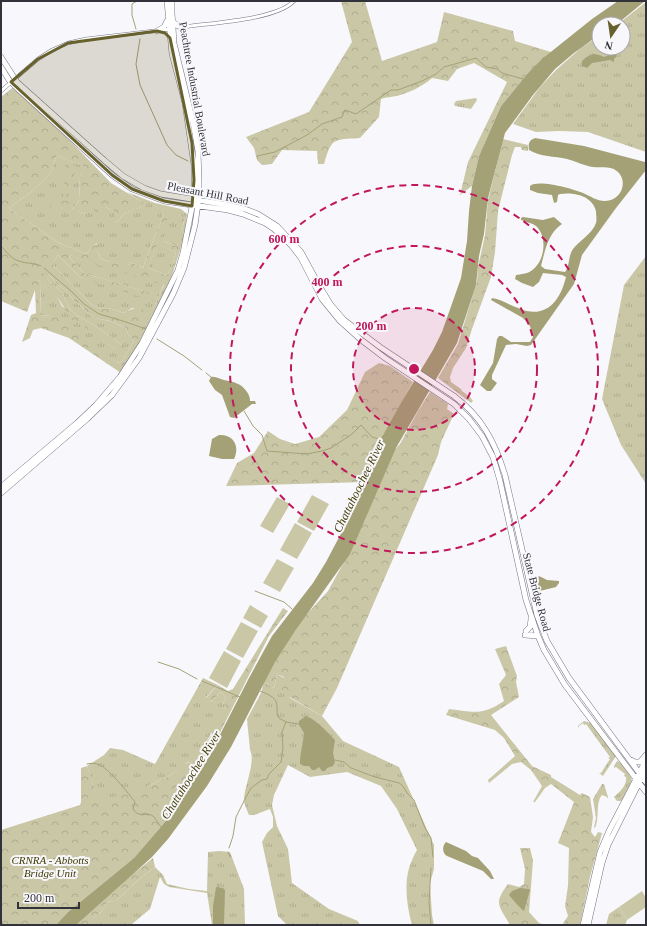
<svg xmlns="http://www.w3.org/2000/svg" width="647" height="926" font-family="Georgia,serif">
<defs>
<pattern id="grass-tufts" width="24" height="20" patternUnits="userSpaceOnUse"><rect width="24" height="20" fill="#cac7a7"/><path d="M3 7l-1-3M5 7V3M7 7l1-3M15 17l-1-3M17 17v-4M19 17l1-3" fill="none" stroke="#aeab90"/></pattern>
<pattern id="forest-crowns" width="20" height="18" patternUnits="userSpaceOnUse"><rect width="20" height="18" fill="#cac7a7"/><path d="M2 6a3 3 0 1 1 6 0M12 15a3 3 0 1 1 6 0" fill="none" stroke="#aeab90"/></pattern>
</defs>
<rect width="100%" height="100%" fill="#f8f8fc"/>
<path fill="url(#grass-tufts)" d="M646,2V152L588,132L559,131L536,132L513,124L540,87L556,70L581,48L599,36V48H623V24H618Z
M476,98L477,100L471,109L455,106L454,104L456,101Z
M57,156L87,167L80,176L79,200L73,209L85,214L87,207H105L114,211V222L118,221L125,213L146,205L127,192L155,203L181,209L187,214L185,235L182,231L185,216L177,246L163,241L160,245L176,252L172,266L167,275L148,268L170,210L163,208C164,220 157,230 153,241C149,250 146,259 143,268L130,262L128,265L117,264L115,263V258L110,262L101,259L97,250V243L93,246L86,254L57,242L9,208C24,197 39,187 50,173C54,167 53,161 57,156Z
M58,255L80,277L156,295L84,273L69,257L71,255L76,258L164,284L151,314L132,308L124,313L109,308L101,309L92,305L52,264Z
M646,256V484L621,445L602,399L624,285Z
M41,269L49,275L59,286L66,290L74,301L81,306L90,315L95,318L110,321L126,328L128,334L134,341L122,361L118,363L51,316L40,315L41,284L37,281L38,280L42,282L45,287L57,296L62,306L82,324L116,350L122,345L97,327L78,316L69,308L62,292L50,282L41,271Z
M277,675L285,678L290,698L322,716L343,741L399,767L434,845V869L430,883L432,915L434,925H412C407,907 404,886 409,868C411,862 414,855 417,850L397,809L381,786L347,772L310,777L288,765L274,795L272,805L277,826L288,849L292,883L329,909L358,921L360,925H287L278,916L262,842L267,833L273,827V817L270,809L254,815H249C247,810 244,804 244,800C244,787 256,762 250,750L247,719L261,693L264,682L274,688Z
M203,678L218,685L206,697L211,702L221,692L226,698L223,703L226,708L205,744L204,752L199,759V763L195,766L190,762L186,763L181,770L175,772L166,778H164L141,790L127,794L104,809L98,800L87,766L104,755L110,748L123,750L155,764Z
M584,721L591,723L616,756L603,776L599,773H601L610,759L608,758L610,757L586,724L584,725L583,723L579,726V728L578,726Z
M617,761C623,763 630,774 632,780L623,800L620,801H617L614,797C620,791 627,786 626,777L624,776L625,774L616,767L614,768V766Z
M602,784H604L608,797L607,799V797L602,795C595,803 600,818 595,828L594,827L596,818L593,799Z
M219,851L230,852L244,889L245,925H212L207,893L169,887L164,884L160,877L150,909L131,925H91L90,920C94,918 98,915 101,912C108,904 104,901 116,901L139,879L155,867L163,875L167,884L189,889L207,891L208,852Z
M619,907L627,920L625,925H606L609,914Z"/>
<path fill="url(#forest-crowns)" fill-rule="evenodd" d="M341,1H365L382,61L437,42L444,12L513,31L515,41L551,52L527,74L501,106L479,156L472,186L460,195L468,162L507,82L474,63L457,69L448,81L432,78C422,87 410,92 397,96C392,97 387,97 381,99L379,117L360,138C333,140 332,137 324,164H318L317,151L282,150L272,164L262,165L257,160L254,148L246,137L309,112L352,42Z
M12,88H15L47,117L111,183L147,205L125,213L118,221L114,222V211L105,207L99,213L88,207L85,214L73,209L79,200L80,176L86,167L57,156C53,161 54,167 50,173C39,187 24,197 9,208L57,242L86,254L93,246L98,243L97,250L101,259L110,262L111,257L115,258V263L117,264L118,262L123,260L128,265L130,262L143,268C146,259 149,250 153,241C157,229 164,220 163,207L171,210L148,268L167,275L172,266L176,252L159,245L160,242L163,241L177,246L182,219L185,215L182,231L185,235L169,285L139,343L121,373L69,338L41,328L33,330L30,338L22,342L31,315L36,313L35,290L27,312L1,301V97ZM58,255L80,277L153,301L157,295L84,273L69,257L71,255L75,258L164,285L151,313C140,308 135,306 124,313L109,308L101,309L92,305L52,264ZM41,270L49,275L59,286L66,290L74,301L81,306L90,315L95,318L110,321L126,328L128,334L134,341L122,361L118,363L63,320L51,316L40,315L41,284L38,281V280C42,282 42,283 45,287C48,291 54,293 57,297C66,307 67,321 82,325L116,350H121L124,348L122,345L97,327L78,316L69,308L62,292L50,282Z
M503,139L528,145V151L522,150L521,147H515L512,155L498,211L495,252L491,277L472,329L466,348L453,368L450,377L451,382L461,389L462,391L470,397L473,401L471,403L438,378L458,344L477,281L478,267L485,235L488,200Z
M70,163L75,166L74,180L71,183L65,199L63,197L65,185L61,177L64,166Z
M52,199L67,201L72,204L69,208L62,209L59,211L49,205Z
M379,363L390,366L413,382L402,401L367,472L364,482L226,486L237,463L254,453L268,431L280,439L295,444L319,437L347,410L365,372Z
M430,392L448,404L447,409L454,414L441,442L438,455L337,688L322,716L281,692L285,678L282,676L277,675L274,688L264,682L271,663L306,615L328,591L344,562L388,457L400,444L418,411Z
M283,608L288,611L269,636L205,762L171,815L134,858L68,912L56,925H1V830L80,805L81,802V768L87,766L99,801L149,786L164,778H166L175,772L180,770L182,765L190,762L195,765L199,763V759L204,752L205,744L212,734V729L226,708L223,703L226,698L221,692L211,702L206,698L218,685L228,691L233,689Z
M506,646L517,676L516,682L519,697L491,715L532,766L551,775V777L580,795L582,793L590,797L593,817L591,832L595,837L598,832L602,833L590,877L580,925H562L568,916L565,906L568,886L569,848L558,843L574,802L551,784L545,788L535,802H533L542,786L531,770L521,762L512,764L489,783L488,780L515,756L504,738L495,730L446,715L449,709C474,712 482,716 504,701L499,684L506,675L495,649Z
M520,848H530L533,861L529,912L539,923L545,925H510C499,905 493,904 508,884L519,887L524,884L525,869Z
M153,858L155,867L139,879L116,901C104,901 108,904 101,912C98,915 94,918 91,920V925H76L101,899Z"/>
<path fill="#cac7a7" d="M312,495L329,504L314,531L297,522Z
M277,497L290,504L273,533L260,526Z
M295,523L312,533L297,559L280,550Z
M277,559L294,568L280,592L263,583Z
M250,605L268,616L261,628L243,618Z
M241,622L258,631L243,658L226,649Z
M224,651L241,661L227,688L209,678Z
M642,891L646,898V907L627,920L619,907Z"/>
<path fill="#a5a176" d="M618,1H645L617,24H599V35L574,53L555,69L533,95L505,133L488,198L484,234L479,256L476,285L457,343L396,448L350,554L295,631L275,662L231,747L207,786L168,839L152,857L76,925H56L68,912L134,858L171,815L206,762L249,678L272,636L313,583L326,562L345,526L367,472L377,451L381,439L402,401L433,350L442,332L461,278L467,241L469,211L472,186L479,156L501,106L527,74L542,59L592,19Z
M614,53L617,56L614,59V62L610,60L592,63L587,68L582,66V61C591,53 595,53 604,57Z
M535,138L584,146L645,162L646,170L616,208L582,255L574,284L531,345L527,346L516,344L506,345L492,375V379L497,383L491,391H487L480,385L493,363L497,339L499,336H502L511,342H530L533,337L530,326L523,318L491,300L492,298C501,299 509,305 518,308C545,320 560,302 566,277L562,275L543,273L539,282L533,287L522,283L515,279L516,275C521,274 527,274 531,271C545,262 548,237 536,226C532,223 526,222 521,220V218L523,217L543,220L554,217L562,224C548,233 545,251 541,266L545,269L565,272C570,266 568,256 573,249C580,240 592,234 596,223C597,220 596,214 596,211C592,195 573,192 560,194L558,195L557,202L554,203L552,195L538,193L530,190V186C538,179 573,189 583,193C590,196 597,201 605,201C620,201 628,184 619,173C612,165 602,168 593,167C584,166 576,161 567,159C554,156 541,157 529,150C528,144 529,140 535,138Z
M211,377C216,376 219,379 224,380C234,382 241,383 247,392C249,395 250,397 250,401H255L256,404H252L234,418L230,417L222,395L215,390L209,381Z
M219,435C234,434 240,447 234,459H222L209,456L212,439Z
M539,576L547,580L559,581V583L556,587L540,591L537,589L536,580Z
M306,716C318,721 326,731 335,740L333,753L335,762L333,766L327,768L325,771H322L319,767L315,770H312L309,766H304L300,764C300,753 303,744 304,733L299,725V721Z
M446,842L466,851L472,856L478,858L490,871L494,879H491L483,871L447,856C442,853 442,846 446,842Z
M216,887L223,888L225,890L224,925H213V906Z
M520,888L529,889L530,890L524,911C522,910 512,899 509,895L512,891Z"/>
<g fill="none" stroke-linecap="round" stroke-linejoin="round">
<path stroke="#a5a176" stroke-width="1" d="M136,29L132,15V4L137,1
M140,39L136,64L140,85L167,145L176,155L188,161
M257,156L275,152L307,135L322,124L342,117L345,110L356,114L391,90H398L422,81L436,74L444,67L476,58L486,67L497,69L502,73L523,79
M1,246C6,251 11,259 19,261C26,264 33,262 41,266
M44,268L71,291L84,304L99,314L123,321L146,329
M157,339L184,356L202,370
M206,373L211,377
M244,411L253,426L262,435L267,451L307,454L322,451L331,448L352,434L361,425L372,437L382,440
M255,591L284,602L292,609
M158,662L179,669L197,679
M202,681L240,697
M260,691C269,695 278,697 277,709C277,713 277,715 279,718L286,722L299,724
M335,760L344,762L351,768L375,777L399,783L403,786L407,793L414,800L425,828L431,838L433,857
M87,764C91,763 96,763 100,765C109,769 129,794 135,802L133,809C139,819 146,811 153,816C156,819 159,824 161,827
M229,848L233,836L236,817L245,799L251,788L262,780L267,779L269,774L281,762L283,748L282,732L286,722
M228,852L230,857
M218,887V884
M1,921L3,925
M431,925L429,902L431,868"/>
<g stroke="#757486" stroke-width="4">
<path id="secondary" d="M183,27C210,23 276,20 294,1
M1,91L38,59L52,50L68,43L86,39L171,29"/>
</g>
<g stroke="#757486" stroke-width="6">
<path id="highway" d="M172,21L178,26L183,27
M157,31L164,27L167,21
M1,57L17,82L104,160L123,176L144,188L161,194L228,205L245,209L258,214L277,226L301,252L320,287L331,305L344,320L380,347L454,396C482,417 495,442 505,475L537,615L547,641L569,678L646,782
M1,67L9,80L18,89L112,175L132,189L164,201L228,210L243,214L265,223L274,229L291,245L301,258L322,299L340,321L360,339L385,358L454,404L469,419L482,436L493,457L500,481L526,600L538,636L544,650L565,685L646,792
M1,487L77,423L96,405L120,377L142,343L178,270L183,253L194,197V165L185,103L172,54L167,1
M1,493L87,419L112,395L139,358L173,294L184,268L195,225L199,197V181L198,151L193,122L174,43L172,13V1
M526,631L530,627L531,619
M525,635L538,636
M631,760L635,762H640L646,755
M583,925L600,852L609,831L646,760
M588,925L602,863L608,845L646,769"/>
</g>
<use href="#secondary" stroke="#fff" stroke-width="3"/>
<use href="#highway" stroke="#fff" stroke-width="5"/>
</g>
<path fill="#67612d" fill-opacity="0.2" stroke="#67612d" stroke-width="3" stroke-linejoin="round" d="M157,31L165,33L170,38L192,143L194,180L192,206L164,201L132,189L112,175L11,82L38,59L68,43Z"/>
<circle cx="414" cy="369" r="61" fill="#c2185b" fill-opacity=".12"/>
<g fill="none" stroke="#c2185b" stroke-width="2" stroke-dasharray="7 5">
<circle cx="414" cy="369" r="61"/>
<circle cx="414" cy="369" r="123"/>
<circle cx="414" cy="369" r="184"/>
</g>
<g text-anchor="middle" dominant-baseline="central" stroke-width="4" stroke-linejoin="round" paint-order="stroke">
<g font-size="11" fill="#32323a" stroke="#f8f8fc">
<text transform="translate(195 89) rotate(80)">Peachtree Industrial Boulevard</text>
<text transform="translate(208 193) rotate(11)">Pleasant Hill Road</text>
<text transform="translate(537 592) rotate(75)">State Bridge Road</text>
</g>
<g font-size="11" font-style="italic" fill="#3f3900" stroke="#f8f8fc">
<text x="50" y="860">CRNRA - Abbotts<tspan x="50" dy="13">Bridge Unit</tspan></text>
</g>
<g font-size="12" font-style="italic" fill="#433d04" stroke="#f8f8fc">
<text transform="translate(359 486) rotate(-64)">Chattahoochee River</text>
<text transform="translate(191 775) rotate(-58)">Chattahoochee River</text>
</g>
</g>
<circle cx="414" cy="369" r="6" fill="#c2185b" stroke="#f8f8fc" stroke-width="2"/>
<g font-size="12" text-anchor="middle" font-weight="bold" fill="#c2185b" stroke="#f8f8fc" stroke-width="4" stroke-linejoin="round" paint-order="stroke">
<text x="284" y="243">600 m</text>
<text x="327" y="286">400 m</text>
<text x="371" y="330">200 m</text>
</g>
<rect width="647" height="926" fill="none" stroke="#32323a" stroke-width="4"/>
<g transform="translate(611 36) rotate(193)"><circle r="19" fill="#f8f8fc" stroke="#a9a9ae"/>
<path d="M0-3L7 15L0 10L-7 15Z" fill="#67612d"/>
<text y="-6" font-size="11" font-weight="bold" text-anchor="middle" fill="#32323a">N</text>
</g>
<path d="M18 902v6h61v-6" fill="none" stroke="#32323a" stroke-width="2"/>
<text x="24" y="902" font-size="12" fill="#32323a" stroke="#f8f8fc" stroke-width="3" paint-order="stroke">200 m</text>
</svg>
